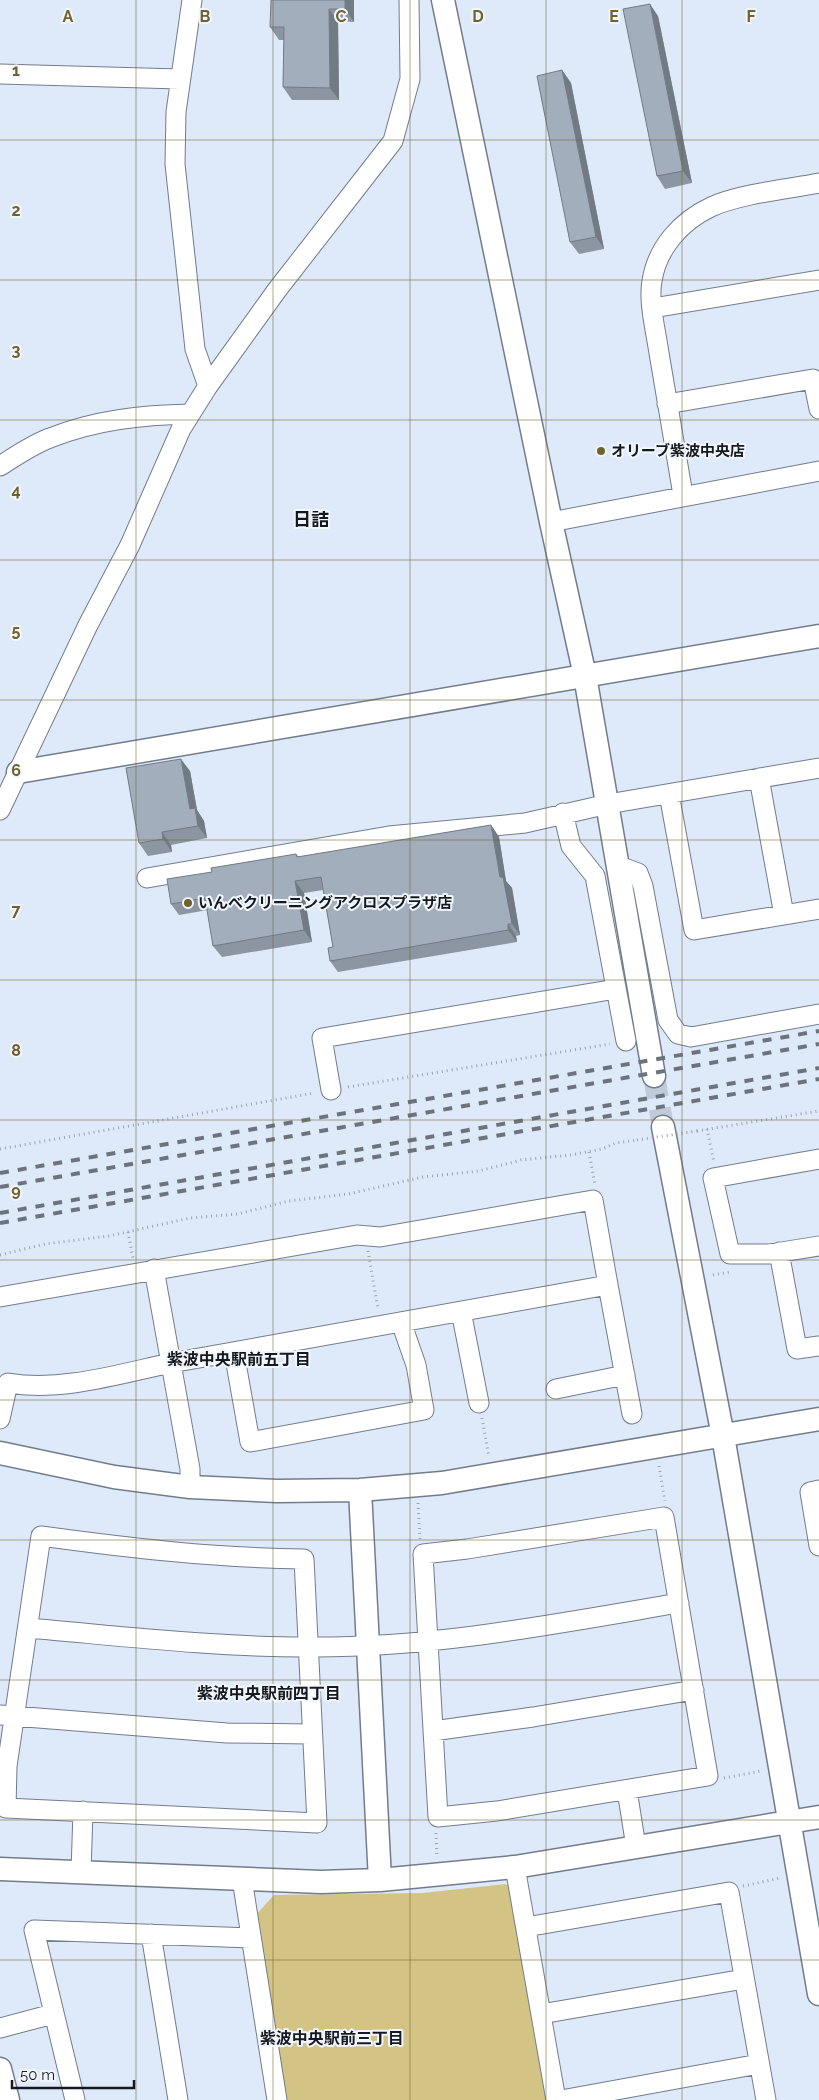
<svg xmlns="http://www.w3.org/2000/svg" width="819" height="2100" font-family="Raleway,'Noto Sans JP',sans-serif">
<rect width="100%" height="100%" fill="#dee9fa"/>
<path fill="#d3c384" d="M506,1884L513,1890L548,2100H286L255,1916L274,1895L423,1893Z"/>
<g fill="none" stroke-linecap="round" stroke-linejoin="round">
<path stroke="#c0cad9" stroke-width="22" stroke-dasharray="22 11" stroke-linecap="butt" d="M654,1076L663,1127"/>
<g stroke="#727d8b" stroke-width="21">
<path id="minor" d="M192,0L176,112L175,164L195,349L208,386
M0,74L180,79
M653,308L819,280
M667,404L813,379L819,409
M0,466C16,456 33,444 50,438C95,420 142,415 190,414
M683,495C675,448 667,400 659,353C656,332 648,301 652,281C657,248 681,221 711,207C739,194 788,189 819,183
M551,522L819,471
M759,778L784,915
M669,794L694,930L819,909
M0,810L88,625L130,545L181,429L208,386L277,290L393,141L410,79L409,0
M563,813L571,846L595,876L626,1041
M619,866L638,873L643,886L668,1020L678,1034L691,1037L819,1014
M147,878L389,836L525,823L608,804L819,768
M331,1090L322,1038L616,989
M819,1159L713,1178L730,1254H769L819,1246
M779,1252L797,1349L819,1346
M154,1269L190,1469V1487
M608,1285L632,1414
M0,1297L357,1235L380,1237L593,1200L608,1285L171,1363C119,1374 61,1392 8,1383L0,1419
M461,1311L479,1403
M234,1352L250,1442L424,1410L416,1365L401,1322
M556,1389L625,1375
M819,1490L810,1492L819,1546
M664,1517L708,1776L497,1811L438,1817L423,1554L467,1549Z
M41,1536C129,1548 215,1558 304,1559L317,1823L6,1808L7,1766Z
M28,1628C121,1636 214,1647 307,1647C433,1648 555,1624 679,1603
M0,1715L227,1733L312,1734
M433,1731L533,1717L694,1690
M627,1790L636,1847
M515,1867L556,2100
M81,1872L83,1811
M242,1879L277,2100
M526,1927L729,1892L766,2100
M151,1934L178,2100
M541,2014L744,1979
M0,2028L53,2014
M75,2100L34,1930L251,1938
M561,2100L759,2064"/>
</g>
<g stroke="#727d8b" stroke-width="25">
<path id="tertiary" d="M443,0L551,522L585,676L654,1076
M18,772L819,636
M663,1127L723,1436L819,1994
M0,1453L114,1477L190,1487L277,1491L360,1490L442,1483L819,1419
M360,1490L380,1880
M0,1869L321,1882L380,1880L515,1867L819,1817
M0,2069L8,2100"/>
</g>
<path stroke="#9ba3b0" stroke-width="3" stroke-dasharray="1 4" stroke-linecap="butt" d="M348,1087L610,1044
M707,1129L714,1162
M697,1131L819,1111
M0,1149L314,1093
M589,1152L595,1185
M128,1232L133,1258
M368,1251L378,1309
M0,1255L45,1244L109,1236L190,1218L238,1214L289,1201L348,1194L423,1177L479,1171L521,1160L571,1155L602,1149L616,1143L637,1140
M713,1275L730,1272
M482,1418L489,1457
M659,1466L665,1501
M418,1503L420,1539
M724,1778L761,1771
M436,1833L437,1857
M743,1886L780,1878"/>
<use href="#minor" stroke="#fff" stroke-width="19"/>
<use href="#tertiary" stroke="#fff" stroke-width="22"/>
<path stroke="#6c737d" stroke-width="4" stroke-dasharray="9 9" stroke-linecap="butt" d="M0,1173L819,1031
M0,1187L819,1044
M0,1213L819,1068
M0,1223L819,1079"/>
<path stroke="#9ba3b0" stroke-width="3" stroke-dasharray="1 4" stroke-linecap="butt" d="M637,1140L697,1131"/>
</g>
<path fill="#8c96a3" d="M354,0V22L338,21L339,100H292L283,87L284,40H279L270,27Z
M658,16L692,183L665,189L657,176Z
M562,70L571,83L604,249L579,254L570,242Z
M190,771L197,810L204,821L207,838L171,845L172,852L148,856L139,843Z
M491,825L499,837L506,881L512,888L520,935L516,936L517,942L338,972L330,961L333,947L323,890L304,893L312,942L222,957L213,946L208,910L179,915L171,904L212,872L296,854L299,857Z"/>
<path fill="#727a84" d="M345,0H354V22L345,9Z
M650,4L658,16L692,183L683,171Z
M329,9L338,21L339,100L330,88Z
M562,70L571,83L604,249L596,237Z
M181,759L190,771L197,810L204,821L207,838L198,826L190,809Z
M491,825L499,837L506,881L512,888L520,935L512,924L500,877Z
M162,832L171,845L172,852L163,839Z
M295,881L304,893L312,942L304,930Z
M508,924L516,936L517,942L508,930Z"/>
<path fill="#a3aebd" stroke="#727a84" d="M271,0H345V9H329L330,88L283,87L284,27H270Z
M650,4L683,171L657,176L623,9Z
M562,70L596,237L570,242L537,76Z
M181,759L190,809L195,808L198,826L162,832L163,839L139,843L126,768Z
M491,825L500,877H503L512,924H508V930L330,961L328,948L333,947L321,877L295,881L304,930L213,946L205,898L171,904L167,879L212,872L211,868L296,854L297,857Z"/>
<path fill="none" stroke="#6f622f" stroke-width="1" stroke-opacity="0.55" d="M136,0V2100M273,0V2100M410,0V2100M546,0V2100M682,0V2100M0,140H819M0,280H819M0,420H819M0,560H819M0,700H819M0,840H819M0,980H819M0,1120H819M0,1260H819M0,1400H819M0,1540H819M0,1680H819M0,1820H819M0,1960H819"/>
<g fill="#6f622f" stroke="#f1f6fd" stroke-width="2">
<circle cx="601" cy="451" r="5"/>
<circle cx="188" cy="903" r="5"/>
</g>
<g text-anchor="middle" dominant-baseline="central" stroke-width="4" stroke-linejoin="round" paint-order="stroke">
<g font-size="15" font-weight="bold" fill="#15191f" stroke="#f1f6fd" text-anchor="start">
<text x="611" y="451">オリーブ紫波中央店</text>
<text x="198" y="903">いんべクリーニングアクロスプラザ店</text>
</g>
<g font-size="16" font-weight="bold" fill="#15191f" stroke="#f1f6fd">
<text x="239" y="1359">紫波中央駅前五丁目</text>
<text x="269" y="1693">紫波中央駅前四丁目</text>
<text x="332" y="2038">紫波中央駅前三丁目</text>
</g>
<g font-size="18" font-weight="bold" fill="#15191f" stroke="#f1f6fd">
<text x="311" y="519">日詰</text>
</g>
</g>
<g font-size="16" text-anchor="middle" font-weight="bold" fill="#6f622f" stroke="#f1f6fd" stroke-width="4" stroke-linejoin="round" paint-order="stroke">
<text x="68" y="22">A</text>
<text x="205" y="22">B</text>
<text x="341" y="22">C</text>
<text x="478" y="22">D</text>
<text x="614" y="22">E</text>
<text x="751" y="22">F</text>
<text x="16" y="76">1</text>
<text x="16" y="216">2</text>
<text x="16" y="356">3</text>
<text x="16" y="496">4</text>
<text x="16" y="636">5</text>
<text x="16" y="776">6</text>
<text x="16" y="916">7</text>
<text x="16" y="1056">8</text>
<text x="16" y="1196">9</text>
</g>
<path d="M12 2080v8h122v-8" fill="none" stroke="#15191f" stroke-width="2.5"/>
<text x="20" y="2080" font-size="15" fill="#15191f" stroke="#f1f6fd" stroke-width="4" paint-order="stroke">50 m</text>
</svg>
